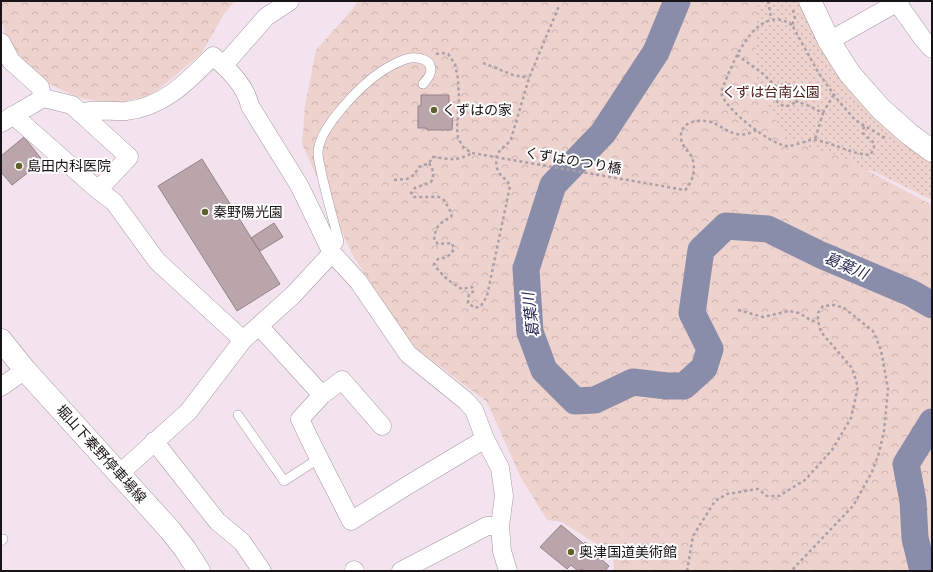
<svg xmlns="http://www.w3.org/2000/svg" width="933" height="572" font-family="'Nunito Sans','Noto Sans JP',sans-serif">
<defs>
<pattern id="grass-dots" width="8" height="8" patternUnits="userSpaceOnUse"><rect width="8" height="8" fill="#eed2ce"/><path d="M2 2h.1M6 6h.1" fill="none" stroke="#cbb3b0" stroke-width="1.8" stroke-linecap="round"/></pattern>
<pattern id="forest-crowns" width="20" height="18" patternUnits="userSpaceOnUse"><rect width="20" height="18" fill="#eed2ce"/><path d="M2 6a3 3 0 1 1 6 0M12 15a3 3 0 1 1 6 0" fill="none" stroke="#cbb3b0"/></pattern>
</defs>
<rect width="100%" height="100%" fill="#f3e3ef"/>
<path fill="url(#grass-dots)" d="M745,1H800L896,135L932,162V200L873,171L765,161Z"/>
<path fill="url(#forest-crowns)" d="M1,1H235L224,14L201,54L153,94L114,105L77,97L45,82L9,45L1,20Z
M358,1H758L755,77L786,140L840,156L932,205V571H614L613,555L562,522L547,520L520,476L487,402L409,343L352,254L302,144L305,106L316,50L351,11Z"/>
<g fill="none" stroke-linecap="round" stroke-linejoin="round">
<path stroke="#898da9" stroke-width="27" d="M677,1L656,52L603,133L553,185L526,269L530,332L544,370L575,401L595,400L633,382L667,386H684L704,368L710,349L692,313L701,250L726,226L768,229L821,255L911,293L932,305
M923,571L915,538L913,501L906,464L932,422"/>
</g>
<path fill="#b9a5aa" stroke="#958287" d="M421,95H449V113H453L452,130H428L426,128H418V106H421Z
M24,137L43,161L12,185L1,172V156Z
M202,159L280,284L237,311L158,186Z
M274,223L283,237L260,251L251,238Z
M561,525L584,544L585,542L601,556L600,558L609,566L605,571H584L582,569L578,571L571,565L567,569L540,547Z"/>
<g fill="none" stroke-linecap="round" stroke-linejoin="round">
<g stroke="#a597a2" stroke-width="10">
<path id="lane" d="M332,253L339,242C333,218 326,195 321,171C320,165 318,159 318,153C318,128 362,84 382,71C390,66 397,62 406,59C417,56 435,59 430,74C429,78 425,81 423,84
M238,415L284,481L318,459
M1,541L3,539"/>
</g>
<g stroke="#a597a2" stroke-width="19">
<path id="street" d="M896,1L923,39L932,49
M829,41L900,1
M1,42L11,61L40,87L43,98
M224,65L266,17L290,1
M80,113C95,108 111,112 126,111C164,107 188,81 213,56C228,69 246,86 250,106L299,185L332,253L358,281L408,354L466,401L474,410L485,439L500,468L504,496L500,526L502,551L508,571
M13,115L98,190L114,202L157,261L243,340
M1,123L43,98L72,105L129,157L98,190
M259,326L322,395
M1,387L25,370
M382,426L342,380L322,395L300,419C316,454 334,487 351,521L408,485L485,439
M154,441L217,521L242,542L262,571
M119,474L188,412L243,340L293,295L332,253
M354,570L355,571
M401,571L487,526H500"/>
</g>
<g stroke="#a597a2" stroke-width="23">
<path id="secondary" d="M810,1L829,41L850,74L880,108L909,134L932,151
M1,340L25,370L170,530L185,549L199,571"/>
</g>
<path stroke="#ab9fa8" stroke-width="2.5" stroke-dasharray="3 3" stroke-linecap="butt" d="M768,1L771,17
M793,10L795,18L792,25L818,72L837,99L855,120L885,138
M792,25C755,0 731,67 721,92C724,109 772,146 788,146C796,146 810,138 817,140C835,144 852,154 870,155L874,149V143L863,133L864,125
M436,54L443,53L448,54L455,64L458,79L459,98L457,128L458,138L464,148L472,153L685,190C694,181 697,165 690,154C686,149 681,144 681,137C680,121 699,119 711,122C720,125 727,132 736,134C744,136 750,133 757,130
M737,55L761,72L778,88
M483,63L513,75L529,78
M775 95a11 11 0 1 1 22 0a11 11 0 1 1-22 0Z
M795,101L807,105L823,113L815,139
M823,113L834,94
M429,163C433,170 435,174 431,182L415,188L411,193L414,197H439L444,200L452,214L451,217C439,224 436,225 434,240L438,244L452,243L454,249C450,256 446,258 438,259L434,264C441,275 451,283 462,289L472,287L474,291L469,294L468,303L475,308L481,306L487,296L510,186C507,179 505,180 500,174C496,170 495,159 498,153C502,147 508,145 511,139L529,78L559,6
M394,180L407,179L414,175L419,167L429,163L433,157C451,159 456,162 472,153
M738,310L763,317L789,311L799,313L812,321H817
M687,571L693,536L715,501L727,494L758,489L767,496H779L805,480L832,450L851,418L858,387L852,368L821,332L818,321V313L823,306L834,305L844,308L873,331L881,350L888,389L884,431L879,453L872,472L853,506L792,570L793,571"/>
<use href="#lane" stroke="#fff" stroke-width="9"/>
<use href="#street" stroke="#fff" stroke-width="18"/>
<use href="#secondary" stroke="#fff" stroke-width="22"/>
</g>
<g fill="#5e612e" stroke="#fff" stroke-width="1.5">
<circle cx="434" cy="110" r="4"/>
<circle cx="19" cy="166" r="4"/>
<circle cx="205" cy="212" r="4"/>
<circle cx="571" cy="552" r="4"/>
</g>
<g text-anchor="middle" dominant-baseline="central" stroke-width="4" stroke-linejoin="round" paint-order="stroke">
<g font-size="14" fill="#4a1c17" stroke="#fff">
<text x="771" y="92">くずは台南公園</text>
</g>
<g font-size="14" fill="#181317" stroke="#fff" text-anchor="start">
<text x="442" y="110">くずはの家</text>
<text x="27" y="166">島田内科医院</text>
<text x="213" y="212">秦野陽光園</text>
<text x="579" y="552">奥津国道美術館</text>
</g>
<g font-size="14" fill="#181317" stroke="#fff">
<text transform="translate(573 161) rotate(10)">くずはのつり橋</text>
<text transform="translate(101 454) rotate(48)">堀山下秦野停車場線</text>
</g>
<g font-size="15" font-style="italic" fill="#23264e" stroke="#fff">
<text transform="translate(846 266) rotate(23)">葛葉川</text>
<text transform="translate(531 315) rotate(-97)">葛葉川</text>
</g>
</g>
<rect width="933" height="572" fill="none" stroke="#181317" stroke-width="4"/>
</svg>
